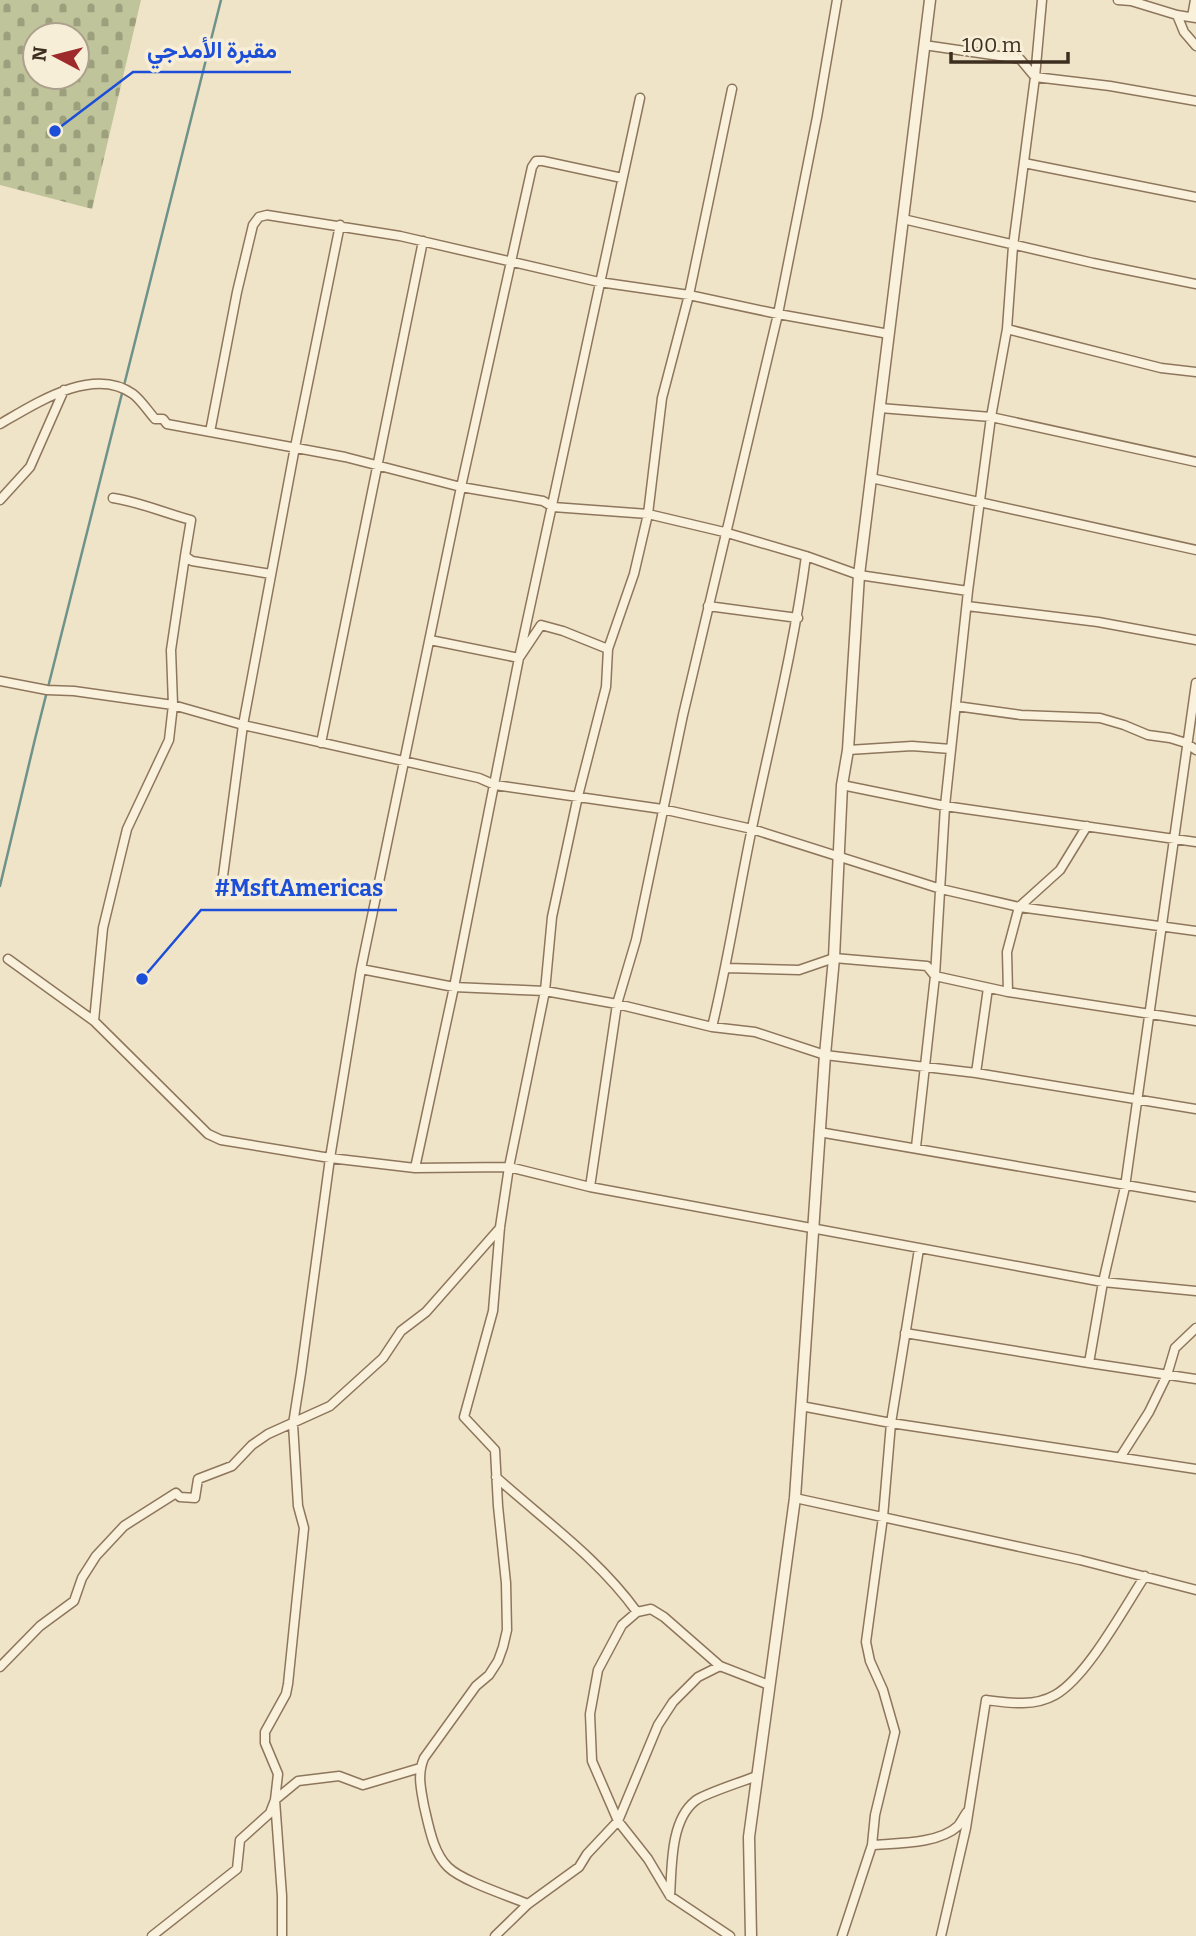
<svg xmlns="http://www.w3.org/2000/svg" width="1196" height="1936" font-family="Bitter,Vazirmatn,serif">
<defs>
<pattern id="cemetery-stones" width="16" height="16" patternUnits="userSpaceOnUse" patternTransform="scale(1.75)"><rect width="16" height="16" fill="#bfc49a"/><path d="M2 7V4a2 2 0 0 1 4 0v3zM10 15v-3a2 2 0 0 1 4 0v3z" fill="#9ca07d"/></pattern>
</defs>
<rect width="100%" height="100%" fill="#f0e4c8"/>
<path fill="url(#cemetery-stones)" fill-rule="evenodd" d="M0,0H141L92,209L0,185ZM35,35H77V77H35Z"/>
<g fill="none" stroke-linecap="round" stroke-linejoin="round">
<path stroke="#6f938a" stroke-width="2.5" d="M0,886L35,739L221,0"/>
<g stroke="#8d765c" stroke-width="11">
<path id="minor" d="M1118,0L1131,1L1177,15L1184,32L1196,46
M1177,15L1196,18
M1192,17L1195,0
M924,45L1020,59L1035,77L1110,86L1196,101
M1024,163L1196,197
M903,219L1093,263L1196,284
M1007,329L1161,368L1196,372
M880,408L991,417L1196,462
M0,424C35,404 93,365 133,394C141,400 148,411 155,419H163L167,424L345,457L461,487L543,501L553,507L648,514L724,532L806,556L859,575L968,591
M210,432L237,292L253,225L259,217L267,215L400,236L599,282L689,295L778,314L889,334
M871,478L1196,550
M113,498C140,502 164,513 191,520L185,556L192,561L271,574
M0,500L30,467L64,390
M708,606L798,618
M967,606L1098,622L1196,640
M430,640L519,658L541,625L563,631L608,649
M0,681L47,690L74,691L173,705L243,725L479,778L495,785L662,809L752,829L941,889L1019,907L1196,931
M1196,683L1125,1187L1103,1282L1089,1363L1196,1379
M956,706L1021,715L1100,718L1124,725L1148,735L1170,738L1186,743L1196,750
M321,743L423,241
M848,750L912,746L951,749
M842,785L945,806L1196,842
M223,876L243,725L295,447L340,225
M8,959L94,1021L208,1134L221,1140L330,1158L415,1168L509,1167L590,1187L1103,1282L1196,1291
M726,968L799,970L834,958L927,966L935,976L1008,992L1196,1021
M361,969L454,987L545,991L617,1004L712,1027L755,1032L825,1055L976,1073L1196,1109
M1008,992L1007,952L1019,907L1060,870L1087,826
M94,1021L103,928L127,829L169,740L173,705L171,650L185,556
M712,1027C728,961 738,895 752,828C771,737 794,648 806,556
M976,1073L988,988
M819,1132L1196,1197
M916,1147L935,976L945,806L968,591L991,417L1007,329L1013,246L1035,77L1042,0
M415,1168L454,987L519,658L640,98
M590,1187L617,1004L636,940L683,715L778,314L817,117L837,0
M905,1333L1089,1363
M801,1406L891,1423L1196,1469
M1121,1456L1149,1412L1167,1375L1175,1348L1196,1328
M496,1477C545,1521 599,1559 637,1612
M795,1498L1080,1560L1196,1590
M720,1666L664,1617L651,1609L637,1612L622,1625L598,1670L590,1714L592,1761L618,1821L648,1859L670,1896L730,1936
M0,1667L40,1626L74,1601L82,1578L96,1556L124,1526L176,1493L180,1497L195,1498L198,1479L232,1466L252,1445L268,1434L330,1406L383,1358L401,1331L426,1312L500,1228
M872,1845C897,1843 939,1844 958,1826C961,1822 964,1816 967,1812
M670,1896C672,1867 670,1821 695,1801C703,1794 744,1781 757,1776
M528,1904C509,1896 462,1881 448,1867C433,1852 429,1827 424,1806C421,1789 417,1775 424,1758L476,1686L489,1675L498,1661L503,1647L507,1630L506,1583L498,1506L495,1450L464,1417L493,1311L500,1227L509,1167L545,991L552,917L578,796L606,687L608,649L634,574L648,514L662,398L689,295L732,89
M152,1936L237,1869L240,1840L270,1813L275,1800L298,1781L339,1776L363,1785L420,1768
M282,1936V1896L275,1800L278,1774L265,1743V1732L286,1694L288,1684L304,1528L298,1506L293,1424L301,1373L330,1158L361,969L461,487L532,167L536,161H543L622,178
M495,1936L528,1904L579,1867L587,1854L618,1821L658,1725L673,1702L698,1677L720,1666L769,1685
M842,1936L872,1845L875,1815L895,1732L883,1690L870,1661L866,1642L883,1517L891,1423L919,1249
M941,1936L966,1828L986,1700C1009,1703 1034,1707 1055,1695C1087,1677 1124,1608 1145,1576"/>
</g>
<g stroke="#8d765c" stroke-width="13">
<path id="tertiary" d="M751,1936L749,1837L795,1498L825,1055L834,958L842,785L848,750L859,575L930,0"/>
</g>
<use href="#minor" stroke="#faf1dc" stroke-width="8"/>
<use href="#tertiary" stroke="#faf1dc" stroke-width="10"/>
</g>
<path fill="none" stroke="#1d4ed8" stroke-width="2.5" d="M55 131L133 72H291M142 979L201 910H397"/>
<g fill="#1d4ed8" stroke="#f7eed8" stroke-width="2.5">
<circle cx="55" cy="131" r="7"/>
<circle cx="142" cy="979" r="7"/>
</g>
<g font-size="23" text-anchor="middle" font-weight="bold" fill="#1d4ed8" stroke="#f7eed8" stroke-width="7" stroke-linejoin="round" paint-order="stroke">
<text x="212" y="58">مقبرة الأمدجي</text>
<text x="299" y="896">#MsftAmericas</text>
</g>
<g transform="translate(56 56) rotate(277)"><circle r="33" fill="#f7eed8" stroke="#ada18e" stroke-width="2"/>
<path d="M0-5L12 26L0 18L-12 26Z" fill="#9e2a2b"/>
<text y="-10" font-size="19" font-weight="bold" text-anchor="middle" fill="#3d2e20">N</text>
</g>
<path d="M951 52v10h117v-10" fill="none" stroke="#3d2e20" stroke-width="3.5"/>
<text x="962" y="52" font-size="21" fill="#3d2e20" stroke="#f7eed8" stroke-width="5" paint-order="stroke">100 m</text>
</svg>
